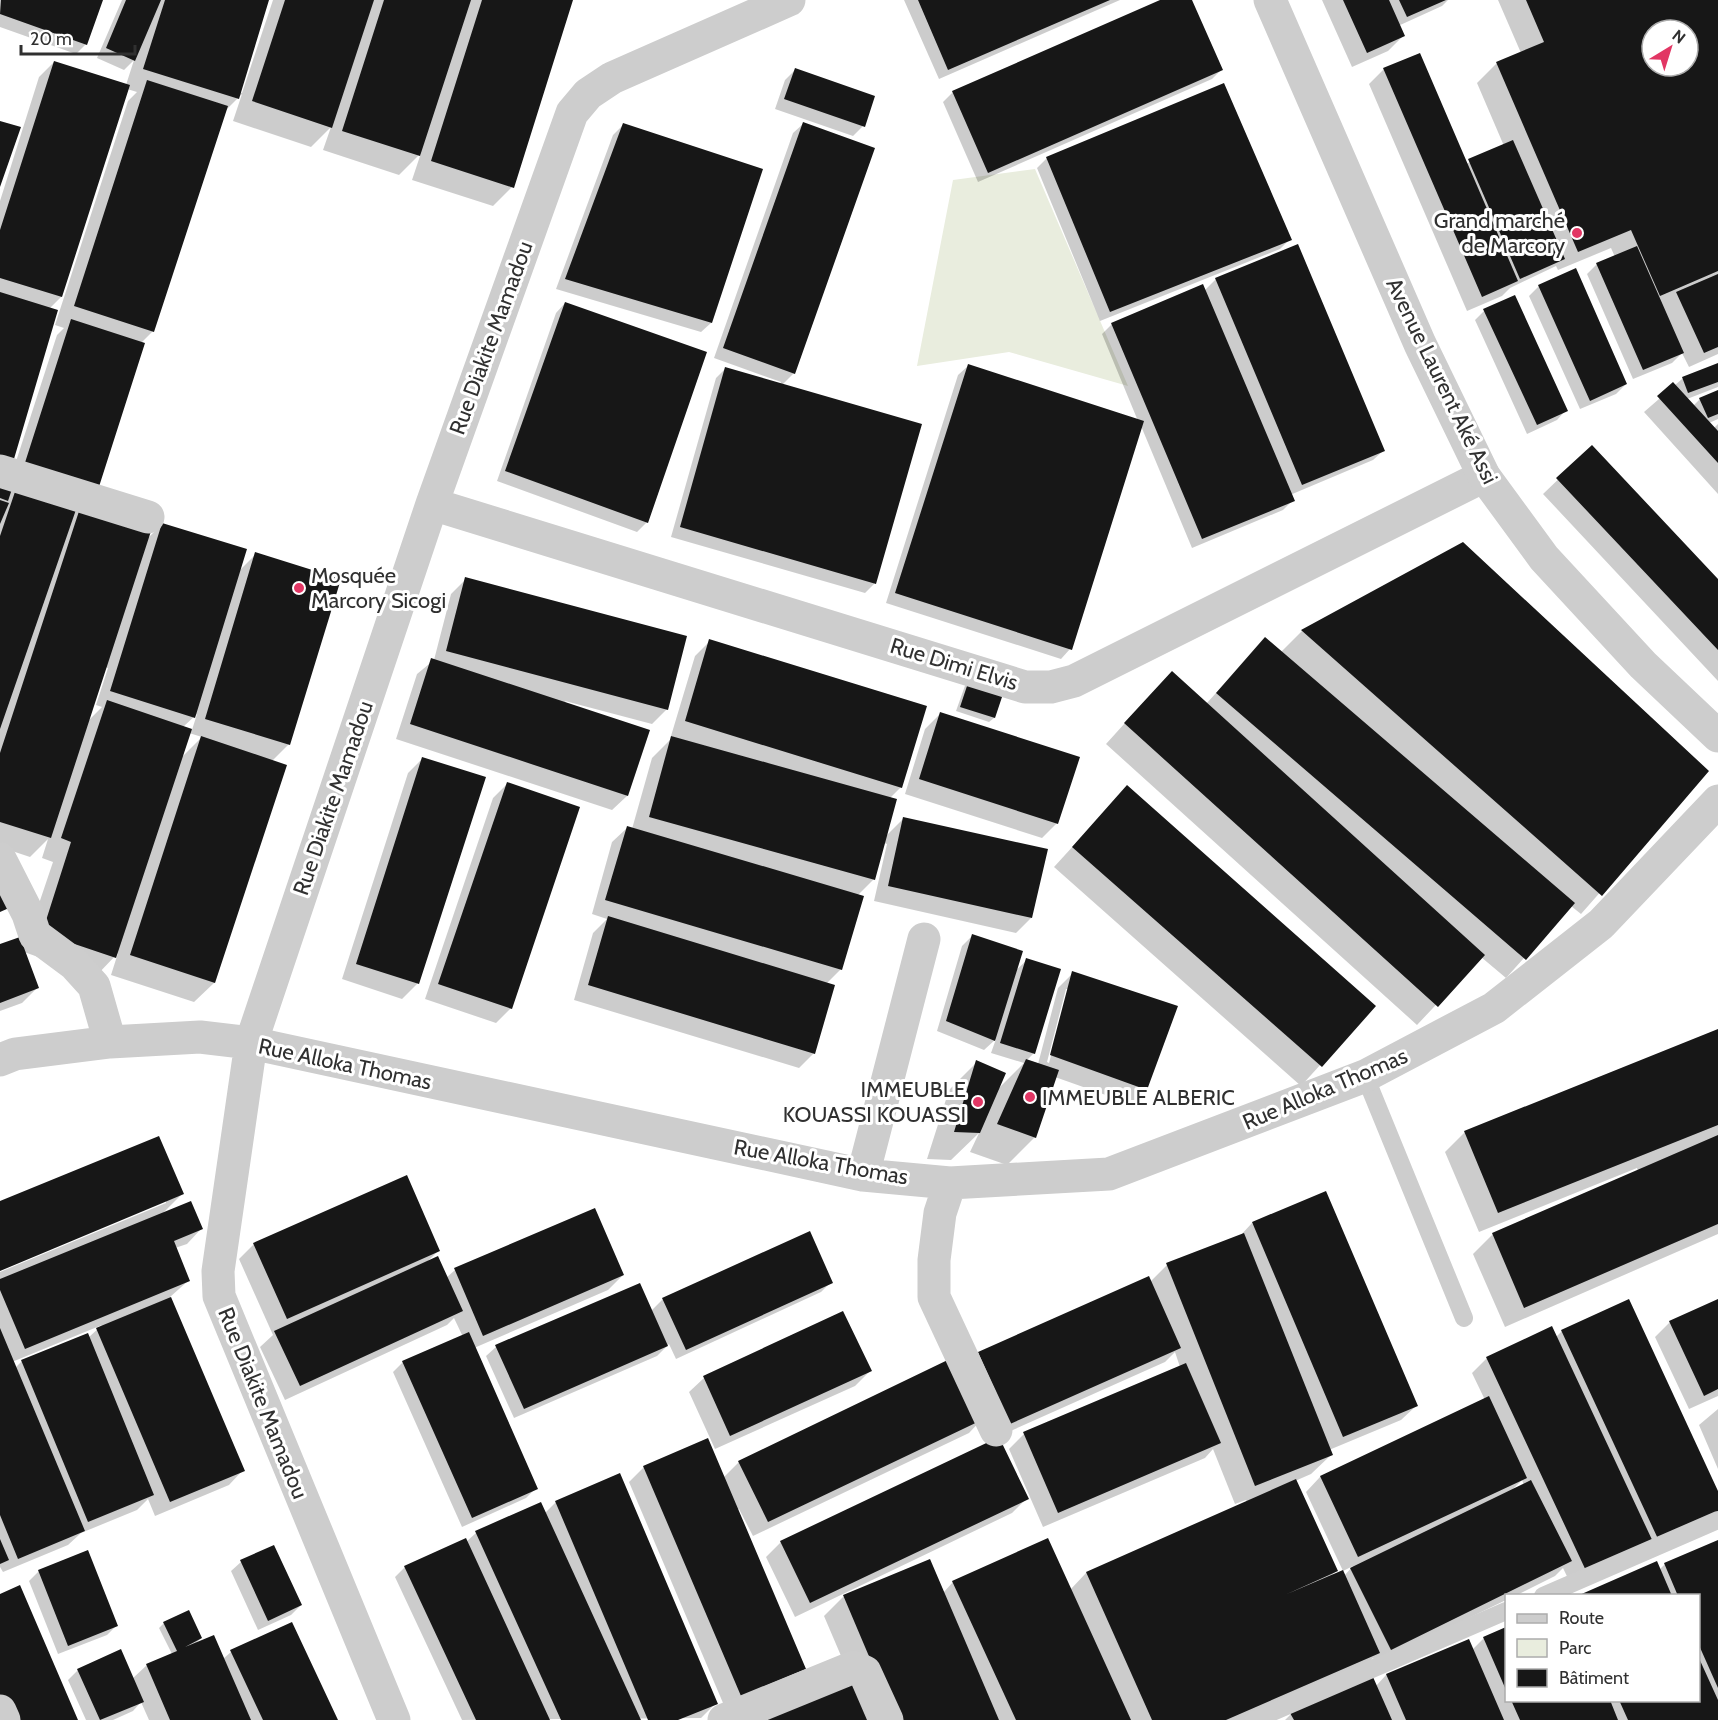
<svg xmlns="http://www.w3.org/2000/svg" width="1718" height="1720" font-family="Cabin,sans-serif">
<rect width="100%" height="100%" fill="#fff"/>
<path fill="#e9edde" d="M1035,169L1128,386L1009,352L917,366L953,180Z"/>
<path fill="#0003" fill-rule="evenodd" d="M0,0H101L86,44L76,54L0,27Z
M122,0H268L240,92L242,93L273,0H571L512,187L493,206L412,180L421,153L399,175L323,150L331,127L311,147L233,121L242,94L225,111L153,331L141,343L95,495L146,540L162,524L239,571L256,554L289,744L272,761L214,983L194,1002L111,975L118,953L95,977L24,952L37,988L22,1003L0,1011V946L23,951L53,862L42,858L48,839L30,857L0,847V480L9,483L57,335L64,328L55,325L128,101L137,92L127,89L61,297L49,309L0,477V201L39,77L54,62L126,85L134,60L124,70L97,58ZM105,667L108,668L96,705L102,707L87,722ZM197,714L192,730L183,727ZM189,733L202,737L181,758Z
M904,0H1120L939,79Z
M1164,0H1190L1221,70L1212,79L978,182L943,102L953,92Z
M1322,0H1448L1442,6L1398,26L1403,36L1388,51L1352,67Z
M1498,0H1718V354L1689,367L1682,353L1672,363L1633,379L1587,274L1597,264L1615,257L1611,248L1558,270L1556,266L1510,288L1502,296L1467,311L1369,84L1384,69L1466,164L1504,146L1477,83L1496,64L1521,53ZM1652,30H1688V66H1652Z
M795,70L863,126L853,136L775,109L785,80Z
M1223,85L1290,239L1280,249L1100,321L1037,168L1047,158Z
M803,124L794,373L782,385L920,425L874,584L865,593L671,537L716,378L726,368L780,384L781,382L714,358L793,133Z
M623,125L711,323L701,332L556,289L613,135Z
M1216,279L1383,451L1373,460L1290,495L1293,500L1283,510L1192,548L1141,426L1070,649L1061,659L886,603L958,375L968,366L1138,421L1102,334L1112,324L1204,291Z
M1539,286L1626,384L1616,394L1580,409L1529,296Z
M565,303L647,522L637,532L497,481L556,313Z
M1484,311L1566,410L1557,420L1527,434L1475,320Z
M1718,365V387L1687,399L1693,406L1700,399L1718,392V419L1709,423L1714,428L1718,424V494L1644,412L1682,379Z
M1592,447L1718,581V681L1543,494Z
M1463,544L1707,771L1581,914L1571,906L1506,978L1481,957L1417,1025L1106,744L1153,692L1206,704L1265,639L1281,652L1302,631Z
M466,579L667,709L652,724L565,701L627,796L612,810L396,739L417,674L434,660L451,594Z
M710,641L901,787L889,799L886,836L904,818L1031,918L1016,933L874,901L887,844L884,843L874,879L858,895L841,969L826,984L814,1053L799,1068L574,1000L593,933L607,919L592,914L612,842L627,828L632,829L652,758L673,737L671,736L695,656Z
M967,680L1004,686L994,718L989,722L956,711Z
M940,714L1057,823L1042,838L905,794L925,729Z
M423,758L484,778L417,984L402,999L342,979L408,773Z
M507,784L511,1008L496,1023L425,999L493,798Z
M1127,787L1374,1006L1301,1086L1054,867Z
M972,936L1014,972L1027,960L1034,1053L1027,1060L1038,1064L1058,988L1073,973L1146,1089L1131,1104L1055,1077L1035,1137L1007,1165L970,1152L979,1133L951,1160L927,1159L949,1090L977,1062L997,1090L1024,1063L991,1053L996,1039L984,1050L937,1031L962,946ZM1066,989H1069L1049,1063L1047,1062Z
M1718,1030V1234L1505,1327L1473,1254L1493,1234L1638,1171L1637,1168L1479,1232L1445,1152L1465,1132Z
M182,1194L162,1214L201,1229L187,1244L175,1248L188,1281L170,1297L243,1470L229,1485L155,1516L148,1499L137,1510L81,1533L68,1545L3,1572L0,1567V1272L166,1203V1200L0,1269V1203ZM102,1325L88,1338L22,1361L15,1368L12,1362Z
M1252,1223L1416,1406L1401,1420L1329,1450L1331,1455L1311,1474L1295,1481L1336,1571L1329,1578L1344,1576L1353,1566L1343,1571L1306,1492L1320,1477L1485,1400L1472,1373L1487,1358L1556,1337L1562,1331L1718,1495V1518L1573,1589L1563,1568L1555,1576L1515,1596H1506V1600L1376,1663L1373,1658L1359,1673L1249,1720H766L853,1684L824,1616L843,1597L929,1560L943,1593L953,1582L1070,1590L1086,1573L1247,1502L1246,1500L1235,1504L1213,1449L1205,1458L1043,1527L1009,1449L1024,1434L1180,1367L1175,1352L1165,1362L997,1437L1027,1498L1012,1513L795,1617L766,1557L781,1542L995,1440L985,1416L969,1433L753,1536L739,1509L737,1510L804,1668L726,1710L629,1482L644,1467L723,1478L739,1462L964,1368L979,1354L1148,1278L1150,1282L1167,1265L1239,1237ZM1522,1480L1524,1485L1513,1489Z
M809,1233L831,1282L821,1292L676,1359L669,1344L657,1356L514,1418L486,1356L496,1347L651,1311L662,1300Z
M254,1244L439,1250L427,1262L446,1278L455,1270L623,1275L608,1290L474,1348L536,1488L526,1498L462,1527L393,1372L403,1362L463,1337L454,1318L447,1325L285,1400L260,1347L273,1335L239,1259Z
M1718,1300V1396L1689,1409L1655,1337L1670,1322Z
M843,1313L870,1371L855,1386L715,1449L689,1392L704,1378Z
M1718,1409V1469L1699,1425Z
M556,1502L716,1703L701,1718L462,1720L395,1577L405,1567L466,1542L476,1533L541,1504L545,1513Z
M1718,1541V1720H1285L1291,1714L1376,1686L1386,1675L1468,1641L1472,1650L1484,1638L1506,1628V1700H1698V1596H1581L1659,1570L1665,1564Z
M241,1562L301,1605L291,1615L258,1630L231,1571Z
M39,1571L117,1625L107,1635L58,1654L29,1581Z
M164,1623L201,1638L194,1645L223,1659L231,1652L336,1720H149L141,1702L133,1711L113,1720H86L68,1680L78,1670L132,1679L147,1665L172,1654L159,1628Z"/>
<path fill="#171717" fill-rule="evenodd" d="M1,0H103L87,45L0,14Z
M126,0H161L135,61L106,48Z
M165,0H269L239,99L143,69Z
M285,0H374L332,128L252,101Z
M384,0H471L420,156L342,131Z
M482,0H573L514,188L431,161Z
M918,0H1110L948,70Z
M1160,0H1192L1223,70L988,173L952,91Z
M1343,0H1389L1405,36L1367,53Z
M1399,0H1446L1407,17Z
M1526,0H1718V271L1660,296L1631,230L1578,252L1496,62L1544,42ZM1652,30H1688V66H1652Z
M1420,53L1518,281L1482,297L1383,68Z
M54,61L130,85L62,297L0,278V230Z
M795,68L875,96L865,127L784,99Z
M147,80L228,106L154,332L74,306Z
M1224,83L1292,240L1110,312L1046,157Z
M0,121L21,127L0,187Z
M803,122L875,148L795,374L723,348Z
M623,123L763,169L712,323L565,279Z
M1513,140L1565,259L1520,279L1468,159Z
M1298,244L1385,451L1302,485L1215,278Z
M1637,246L1684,353L1643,370L1596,263Z
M1576,268L1627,384L1590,401L1538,285Z
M1718,274V347L1704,353L1676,292Z
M1203,284L1295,501L1202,539L1111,323Z
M0,292L58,310L11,469L0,465Z
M1515,295L1568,411L1537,425L1483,309Z
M565,302L707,352L648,523L505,471Z
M71,319L145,343L96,496L22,472Z
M1718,363V382L1688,393L1682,377Z
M968,364L1144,421L1072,650L895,593Z
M725,367L922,424L876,584L680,527Z
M1673,382L1718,431V463L1657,396Z
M1718,390V414L1708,418L1699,398Z
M1592,445L1718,579V650L1556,478Z
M0,478L14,483L8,501L0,498Z
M19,480L79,501L0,729V536Z
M0,500L9,503L0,524Z
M82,502L153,525L51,838L0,822V753Z
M162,523L247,549L195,718L110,691Z
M1463,542L1709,771L1602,896L1301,630Z
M255,552L341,579L290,745L205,719Z
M465,577L687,636L668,710L446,651Z
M1265,637L1575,903L1526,960L1216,693Z
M709,639L927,706L902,788L685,721Z
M431,658L650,730L628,796L410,724Z
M1172,671L1485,955L1438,1007L1124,723Z
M971,674L1006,685L995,718L960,707Z
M107,700L192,729L116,958L42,933L71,842L61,838Z
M940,712L1080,757L1058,824L919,779Z
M201,736L287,765L215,983L130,955Z
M671,736L897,799L875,880L649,817Z
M422,757L486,777L419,984L356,964Z
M507,782L580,807L512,1009L438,984Z
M1127,785L1376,1006L1322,1067L1072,847Z
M903,817L1048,849L1032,918L888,886Z
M627,826L864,896L842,970L605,900Z
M0,888L9,908L0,912Z
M608,916L835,985L815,1054L588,985Z
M972,934L1023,951L995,1041L946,1021Z
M20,937L39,988L0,1003V944Z
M1026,958L1061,969L1035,1054L1000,1043Z
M1072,971L1178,1006L1147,1090L1050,1055Z
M1718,1029V1125L1498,1213L1464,1131Z
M1026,1059L1059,1070L1036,1138L997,1124Z
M976,1060L1006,1073L980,1133L954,1132Z
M1718,1135V1224L1524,1308L1492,1233Z
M159,1136L184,1194L0,1271V1201Z
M407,1175L440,1251L287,1319L253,1243Z
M1326,1191L1418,1406L1343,1437L1252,1222Z
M191,1201L203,1229L174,1241L190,1281L25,1349L0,1290V1279Z
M595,1208L624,1275L483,1336L454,1268Z
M810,1231L833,1283L686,1350L662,1298Z
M1244,1233L1333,1455L1255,1486L1166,1263Z
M438,1256L463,1311L300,1386L274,1331Z
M1149,1276L1181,1348L1010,1424L978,1352Z
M640,1283L668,1346L524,1409L495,1345Z
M171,1297L245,1471L170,1502L96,1328Z
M1629,1299L1718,1491V1515L1659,1541L1561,1330Z
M1718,1299V1389L1704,1396L1669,1321Z
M843,1311L872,1371L730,1436L703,1376Z
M1552,1326L1654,1544L1588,1575L1486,1357Z
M0,1328L85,1531L18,1559L0,1515Z
M469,1332L538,1489L472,1518L402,1361Z
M88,1333L154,1495L88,1522L21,1360Z
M956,1356L986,1418L768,1522L738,1461Z
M1186,1363L1221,1443L1058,1513L1023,1432Z
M1489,1396L1527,1478L1358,1557L1320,1476Z
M999,1437L1029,1499L810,1603L780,1541Z
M708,1438L806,1669L741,1696L643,1466Z
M620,1473L718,1704L678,1720H648L555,1501Z
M1296,1479L1338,1571L1287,1594L1343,1570L1380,1653L1226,1720H1152L1086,1572Z
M1531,1480L1572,1561L1391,1650L1350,1568Z
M541,1502L641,1720H561L475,1531Z
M466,1538L550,1720H476L404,1566Z
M1048,1538L1131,1720H1016L952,1581Z
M0,1539L9,1560L0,1564Z
M1718,1540V1688L1698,1643V1596H1678L1664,1563Z
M274,1545L302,1605L268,1621L240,1560Z
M88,1550L118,1626L68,1646L38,1570Z
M930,1559L999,1720H896L843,1595Z
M1657,1561L1672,1596H1577Z
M20,1585L78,1720H8L0,1703V1594Z
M189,1610L202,1638L185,1647L214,1635L251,1720H170L146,1664L177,1651L163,1622Z
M292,1622L338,1720H263L230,1650Z
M1506,1627V1690L1483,1637Z
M1469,1639L1504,1720H1406L1386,1674Z
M121,1649L144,1702L100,1720L77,1669Z
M1698,1656L1718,1700V1720H1628L1619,1700H1698Z
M1373,1677L1392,1720H1294L1290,1713Z
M851,1683L867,1720H762Z
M1511,1700H1610L1618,1720H1520Z"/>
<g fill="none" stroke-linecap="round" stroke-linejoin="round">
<path stroke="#cdcdcd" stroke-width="18" d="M1365,1076L1464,1318
M1543,1596L1718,1520
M1254,1720L1506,1611"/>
<path stroke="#cdcdcd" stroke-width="33" d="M0,471L148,517
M432,504L1025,687H1051L1074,681L1484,476
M0,859L28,914L35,935L74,964L94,986L110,1042
M0,1060L15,1054L110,1042L200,1037L251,1043L863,1175L950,1183L1109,1174L1365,1076L1494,1008L1601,924L1718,801
M863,1175L924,939
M950,1183L940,1213L934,1260V1297L996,1430
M0,1711L4,1720
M394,1720L219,1296L218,1271L251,1043L432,504L572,113L588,94L612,78L789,0
M724,1720L854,1667L865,1672L887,1720"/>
<path stroke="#cdcdcd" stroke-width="33" d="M1270,0L1420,344L1484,476L1544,558L1643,665L1718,736"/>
</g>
<g fill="#e23664" stroke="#fff" stroke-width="2">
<circle cx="1577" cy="233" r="6"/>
<circle cx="299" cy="588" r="6"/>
<circle cx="1030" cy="1097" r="6"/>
<circle cx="978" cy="1102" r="6"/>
</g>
<g text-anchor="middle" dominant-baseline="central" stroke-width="6" stroke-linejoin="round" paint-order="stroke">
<g font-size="22" fill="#303030" stroke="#fff" text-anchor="end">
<text x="1565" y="220">Grand marché<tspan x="1565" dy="25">de Marcory</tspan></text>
<text x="311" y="575" text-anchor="start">Mosquée<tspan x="311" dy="25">Marcory Sicogi</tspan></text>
<text x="966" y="1089">IMMEUBLE<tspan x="966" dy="25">KOUASSI KOUASSI</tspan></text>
<text x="1042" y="1097" text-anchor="start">IMMEUBLE ALBERIC</text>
</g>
<g font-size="22" fill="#303030" stroke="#fff">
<text transform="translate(491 338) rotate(-70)">Rue Diakite Mamadou</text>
<text transform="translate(1442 381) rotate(64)">Avenue Laurent Aké Assi</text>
<text transform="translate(954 664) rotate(17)">Rue Dimi Elvis</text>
<text transform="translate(333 798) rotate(-71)">Rue Diakite Mamadou</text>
<text transform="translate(345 1064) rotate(12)">Rue Alloka Thomas</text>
<text transform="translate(1325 1089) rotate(-23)">Rue Alloka Thomas</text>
<text transform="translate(821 1162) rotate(10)">Rue Alloka Thomas</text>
<text transform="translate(263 1403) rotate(68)">Rue Diakite Mamadou</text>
</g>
</g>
<rect x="1505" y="1594" width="195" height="108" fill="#ffffff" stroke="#acacac" stroke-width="1.5"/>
<rect x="1517" y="1614" width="30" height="9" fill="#cdcdcd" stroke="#acacac" stroke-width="1.5"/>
<text x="1559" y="1624" font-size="18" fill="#303030">Route</text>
<rect x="1517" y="1639" width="30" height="18" fill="#e9edde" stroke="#acacac" stroke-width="1.5"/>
<text x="1559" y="1654" font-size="18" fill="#303030">Parc</text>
<rect x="1517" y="1669" width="30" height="18" fill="#171717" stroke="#acacac" stroke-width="1.5"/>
<text x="1559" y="1684" font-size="18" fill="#303030">Bâtiment</text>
<g transform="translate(1670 48) rotate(38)"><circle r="28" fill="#ffffff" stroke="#acacac" stroke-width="1.5"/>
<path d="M0-4.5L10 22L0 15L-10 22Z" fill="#e23664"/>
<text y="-9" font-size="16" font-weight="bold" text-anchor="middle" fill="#303030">N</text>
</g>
<path d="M21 45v9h114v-9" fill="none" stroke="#303030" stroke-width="3"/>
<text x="30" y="45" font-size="18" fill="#303030" stroke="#ffffff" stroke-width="4.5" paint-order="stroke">20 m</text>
</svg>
